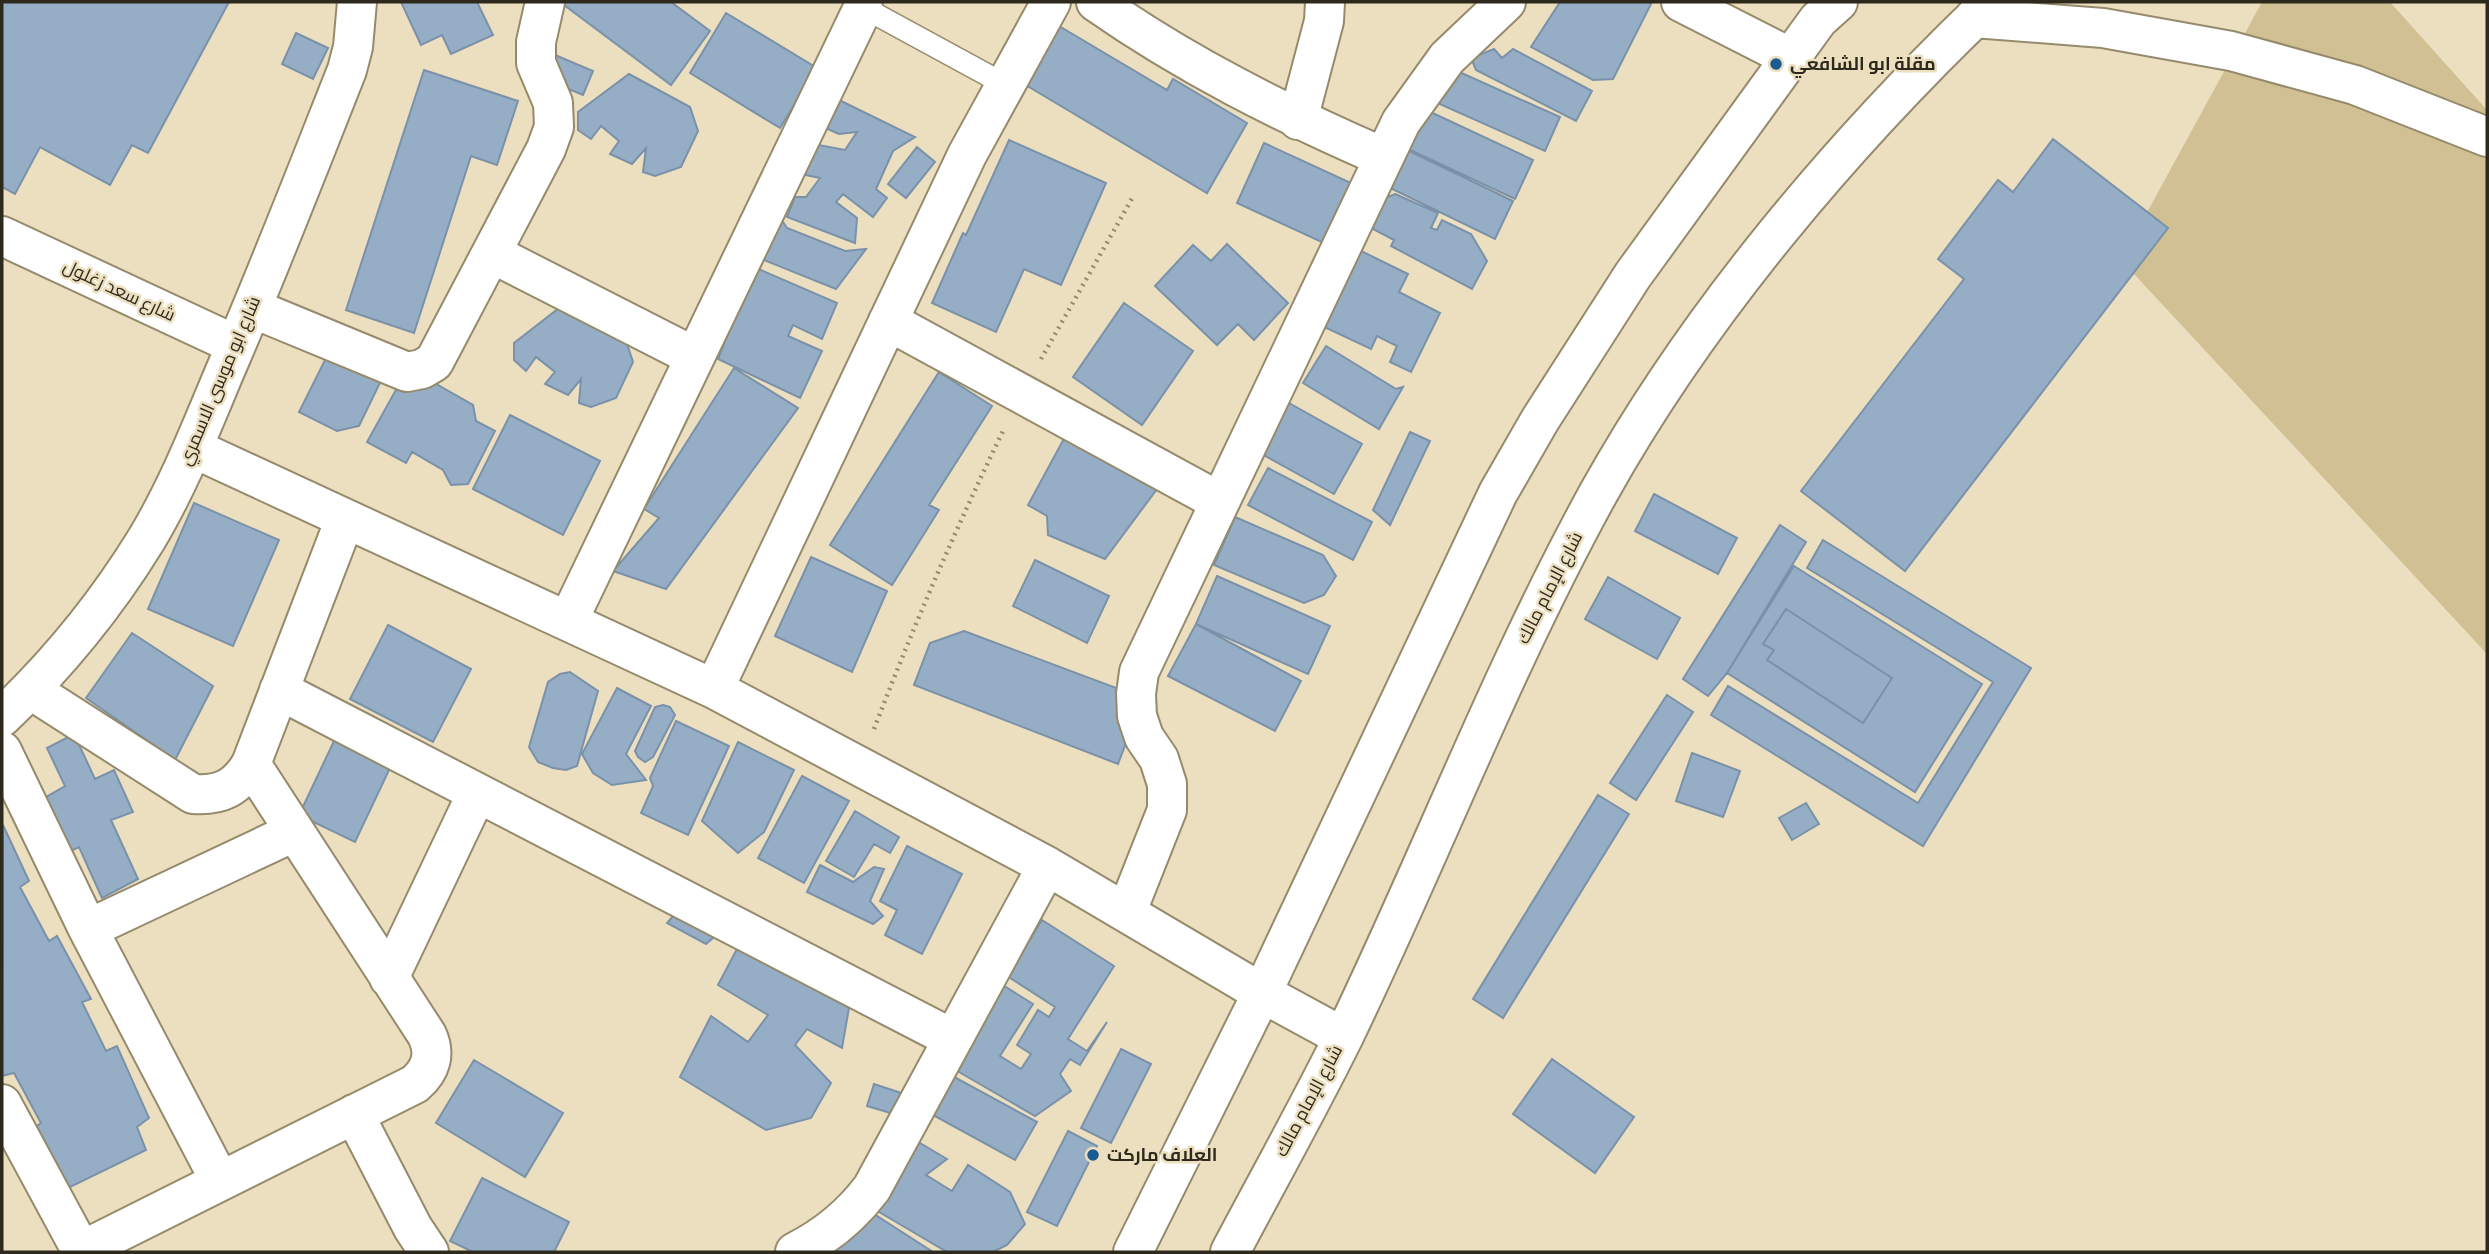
<svg xmlns="http://www.w3.org/2000/svg" width="2489" height="1254" font-family="'Source Sans 3',Cairo,sans-serif">
<rect width="100%" height="100%" fill="#ecdfbf"/>
<path fill="#d0c094" d="M2262,2H2390L2487,110V654L2121,260Z"/>
<path fill="#95aec6" stroke="#7a91a9" stroke-width="2" fill-rule="evenodd" d="M2,2H229L148,153L132,145L110,185L40,147L15,194L2,187Z
M401,2H477L493,35L451,54L442,35L421,45Z
M560,2H671L710,31L671,85Z
M1560,2H1652L1613,79L1593,80L1531,47Z
M726,13L817,68L780,128L690,73Z
M1054,23L1167,90L1173,79L1247,123L1207,193L1019,81Z
M296,33L328,48L313,79L282,64Z
M1494,49L1502,58L1513,49L1592,91L1576,121L1476,70L1471,58Z
M548,52L593,71L583,95L530,73Z
M1448,67L1560,117L1545,151L1433,101Z
M424,70L518,101L497,165L471,156L414,333L346,310Z
M629,74L690,107L698,131L681,167L655,176L643,172L646,148L632,164L610,154L619,141L601,126L591,139L578,130V112Z
M837,99L915,137L893,151L876,189L887,198L873,217L843,194L836,202L857,218L855,243L787,217L795,197H806L820,178L796,173L819,145L845,150L857,132L839,134L823,127Z
M1424,109L1533,160L1515,199L1406,148Z
M2053,139L2168,228L1905,571L1801,491L1964,279L1938,259L1998,180L2013,192Z
M1009,140L1106,183L1061,285L1024,269L996,332L932,303L963,233L966,235Z
M1264,143L1353,184L1326,244L1237,203Z
M917,147L935,162L906,198L888,184Z
M1401,147L1513,201L1495,239L1384,185Z
M1395,194L1438,213L1431,228L1437,230L1442,220L1471,234L1487,261L1472,289L1391,246L1394,240L1371,228L1372,203Z
M779,216L787,228L845,251L866,249L836,289L754,256Z
M1227,244L1288,303L1254,340L1238,324L1217,345L1155,286L1193,245L1211,261Z
M1355,248L1408,274L1399,292L1440,313L1411,372L1390,362L1397,346L1377,336L1371,349L1318,324Z
M754,267L837,303L822,339L793,325L788,336L822,351L800,398L718,359Z
M1124,303L1193,351L1142,425L1073,377Z
M563,305L625,338L633,362L616,398L591,407L579,403L581,379L568,395L545,384L555,372L536,357L526,371L514,360V343Z
M342,326L395,352L359,426L337,431L299,412Z
M1326,346L1396,389L1403,387L1379,429L1303,383Z
M408,368L473,405L476,421L495,431L468,484L451,485L443,470L412,452L406,463L367,442Z
M734,368L798,408L666,589L613,571L659,518L644,509Z
M939,372L992,406L929,505L939,510L892,585L830,545Z
M1289,403L1362,444L1334,494L1260,453Z
M510,415L600,461L563,535L473,489Z
M1410,432L1430,441L1390,525L1373,510Z
M1067,433L1160,485L1105,559L1048,535L1047,516L1028,505Z
M1268,468L1372,522L1353,560L1248,505Z
M1654,494L1737,538L1718,574L1635,531Z
M194,503L279,540L233,646L148,609Z
M1235,517L1323,555L1336,576L1324,595L1304,603L1214,565Z
M1780,525L1806,542L1727,673L1708,696L1683,679Z
M1823,540L2031,668L1923,846L1711,715L1728,686L1918,803L1993,682L1807,568Z
M811,557L887,591L852,672L775,636Z
M1035,560L1109,596L1087,643L1013,606Z
M1794,566L1982,684L1915,792L1727,673ZM1786,609L1892,678L1863,723L1767,660L1774,650L1763,644Z
M1217,576L1330,626L1308,674L1196,624Z
M1608,577L1680,618L1657,659L1585,619Z
M1786,609L1892,678L1863,723L1767,660L1774,650L1763,644Z
M1196,624L1301,681L1275,731L1168,676Z
M388,625L471,669L433,742L350,699Z
M964,631L1143,698L1118,764L914,685L930,643Z
M132,633L213,686L175,760L86,698Z
M570,672L598,691L577,766L566,770L553,768L538,762L529,747L548,682L560,674Z
M617,688L651,706L626,754L646,780L612,785L593,773L582,754Z
M1667,695L1693,712L1636,800L1610,783Z
M663,705L670,707L675,715L653,757L645,762L638,757L635,751L655,707Z
M676,721L729,746L688,835L641,813L653,786L650,778Z
M74,734L95,779L114,770L133,812L111,820L138,879L102,898L79,847L67,853L41,800L65,786L47,748Z
M334,741L390,768L355,842L299,815Z
M738,742L794,770L764,832L738,853L702,821Z
M1692,753L1740,771L1723,817L1676,801Z
M802,776L849,801L804,883L758,858Z
M1598,795L1629,814L1503,1018L1473,999Z
M1806,803L1819,824L1792,840L1779,818Z
M855,811L899,837L890,853L874,844L854,877L826,861Z
M3,825L29,881L20,887L49,941L57,936L91,999L82,1002L106,1051L117,1046L149,1118L137,1127L146,1150L66,1189L31,1130L41,1123L14,1073L2,1076Z
M907,846L962,874L922,954L885,935L897,910L880,901Z
M820,865L853,882L874,867L884,869L870,901L883,916L873,924L807,892Z
M683,905L720,932L706,944L667,923Z
M1042,920L1114,966L1068,1039L1087,1051L1107,1022L1080,1065L1070,1059L1060,1074L1071,1091L1035,1116L952,1068L1001,984L1033,1004L1000,1056L1021,1069L1031,1054L1017,1045L1038,1010L1049,1017L1055,1007L1007,976Z
M747,930L853,985L842,1048L807,1029L795,1045L831,1083L811,1118L766,1130L680,1077L711,1016L748,1042L768,1015L718,985Z
M1121,1049L1151,1064L1111,1143L1081,1128Z
M1552,1059L1634,1117L1595,1173L1513,1114Z
M474,1060L563,1113L525,1177L436,1123Z
M945,1072L1037,1122L1015,1160L924,1110Z
M874,1084L901,1093L894,1114L867,1106Z
M893,1127L947,1159L926,1175L952,1191L968,1165L1010,1192L1025,1224L1007,1245L993,1252H947L852,1196Z
M1068,1131L1097,1146L1057,1226L1027,1212Z
M482,1178L569,1222L554,1252H473L450,1241Z
M860,1205L933,1252H829Z"/>
<g fill="none" stroke-linecap="round" stroke-linejoin="round">
<g stroke="#958a6c" stroke-width="24">
<path id="service" d="M857,4L1004,84"/>
</g>
<g stroke="#958a6c" stroke-width="42">
<path id="minor" d="M1096,2C1186,65 1282,113 1383,157
M1681,2L1791,58
M1298,120L1324,21L1325,2
M2,236L236,345
M493,254L695,357
M252,308L407,372L422,369L434,362L546,149L554,127L553,103L536,63V42L545,2
M888,321L1220,502
M193,448L714,689L1047,866L1262,993L1343,1037
M568,621L863,8
M714,689L967,155L1051,2
M31,690L193,794C220,796 237,788 251,764L345,519
M279,690L953,1039
M2,717C57,665 106,605 146,540C178,487 201,428 225,371C268,272 307,171 347,70L353,47L357,2
M2,751L88,929L220,1181
M1127,911L1167,810V784L1159,759L1144,737L1137,716L1136,694L1139,672L1401,122L1447,58L1506,2
M88,929L294,832
M389,978L477,793
M2,1104L82,1252
M354,1114L413,1228L429,1252
M81,1251L415,1084C431,1070 436,1054 427,1035L251,764
M795,1252C827,1236 851,1216 872,1188L1047,866"/>
</g>
<g stroke="#958a6c" stroke-width="42">
<path id="tertiary" d="M1974,18L2103,28L2231,51L2355,85L2487,137
M1133,1252L1262,993L1498,493L1540,420L1633,275L1818,20L1838,2
M1230,1252C1268,1180 1308,1109 1344,1036C1431,856 1502,668 1599,492C1699,313 1843,143 1991,2"/>
</g>
<path stroke="#938a73" stroke-width="4.5" stroke-dasharray="2 5" stroke-linecap="butt" d="M1041,359L1134,195
M874,729C913,627 956,528 1004,429"/>
<use href="#service" stroke="#fff" stroke-width="21"/>
<use href="#minor" stroke="#fff" stroke-width="38"/>
<use href="#tertiary" stroke="#fff" stroke-width="38"/>
</g>
<g fill="#1c5b91" stroke="#ecdfbf" stroke-width="2.5">
<circle cx="1776" cy="64" r="7"/>
<circle cx="1093" cy="1155" r="7"/>
</g>
<g text-anchor="middle" dominant-baseline="central" stroke-width="5" stroke-linejoin="round" paint-order="stroke">
<g font-size="18" font-weight="bold" fill="#2e291d" stroke="#ecdfbf" text-anchor="start">
<text x="1790" y="64">مقلة ابو الشافعي</text>
<text x="1107" y="1155">العلاف ماركت</text>
</g>
<g font-size="18" fill="#2e291d" stroke="#ecdfbf">
<text transform="translate(119 291) rotate(25)">شارع سعد زغلول</text>
<text transform="translate(220 381) rotate(-67)">شارع ابو موسى الاسمري</text>
<text transform="translate(1550 588) rotate(-63)">شارع الإمام مالك</text>
<text transform="translate(1309 1101) rotate(-62)">شارع الإمام مالك</text>
</g>
</g>
<rect width="2489" height="1254" fill="none" stroke="#2e291d" stroke-width="7"/>
</svg>
